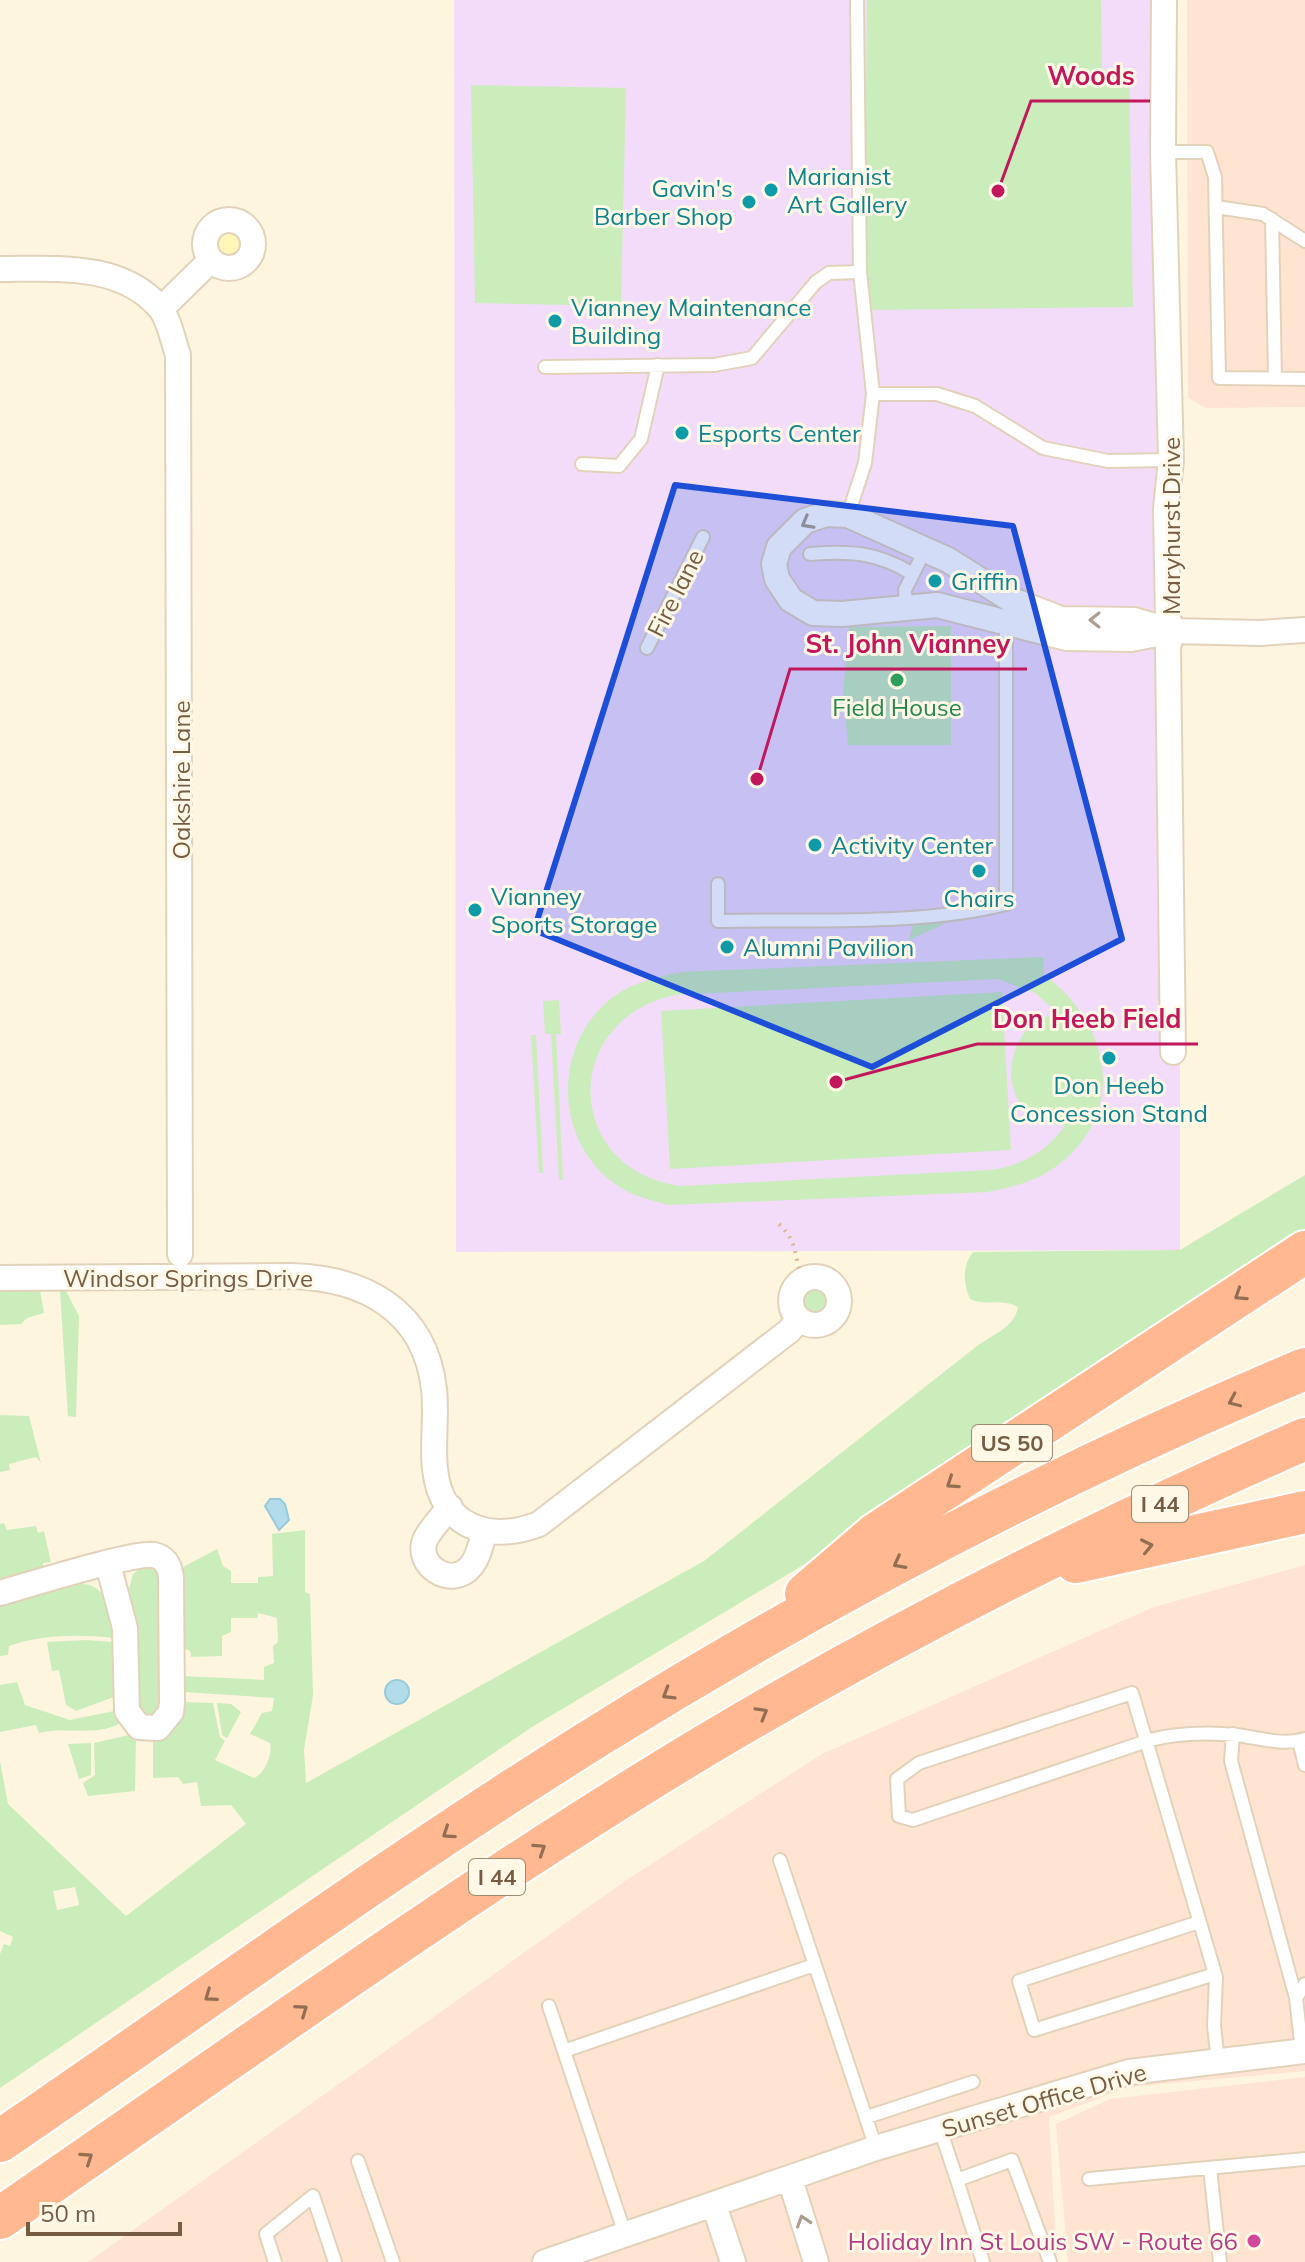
<svg xmlns="http://www.w3.org/2000/svg" width="1305" height="2262" font-family="Mulish,sans-serif">
<rect width="100%" height="100%" fill="#fef5df"/>
<path fill="#ffe4d2" d="M1187,0H1305V407L1206,408L1188,398Z
M1305,1565V2071L1129,2087L1049,2117L1057,2262H88L628,1879L822,1754L1154,1607Z
M1305,2077V2262H1068L1056,2124L1110,2099Z"/>
<path fill="#f2dcfa" d="M454,0H1150L1158,542L1180,658V1250L456,1252Z"/>
<path fill="#cbedbc" fill-rule="evenodd" d="M867,0H1101L1102,70L1129,69L1133,307L864,310Z
M471,85L626,88L621,306L475,303Z
M951,626V745H848L843,694L849,627Z
M948,921C935,930 922,932 909,941L913,924Z
M1043,957L1044,975C1114,1025 1128,1119 1051,1170C1031,1183 1010,1187 987,1192L668,1205C652,1200 635,1197 621,1188C556,1148 550,1052 607,1002C628,983 654,978 681,972ZM998,979L1035,993L1059,1014C1051,1016 1042,1017 1035,1022C1012,1039 1003,1079 1020,1103C1030,1117 1050,1123 1065,1126C1044,1153 1023,1165 990,1170L681,1186C564,1171 559,1020 675,995Z
M1002,992L1011,1150L670,1169L661,1011Z
M559,1000L561,1034H556L563,1180H559L551,1034H545L543,1001Z
M531,1035H536L543,1173H539Z
M1305,1175V1235L795,1570L532,1727L0,2088V1954L4,1944L10,1946L13,1937L0,1931V1761L8,1804L126,1916L246,1824L231,1805L201,1806L197,1782L183,1784L178,1777L153,1778V1740C173,1736 183,1722 184,1702L213,1703L220,1737L225,1741L215,1760L254,1778C264,1775 273,1754 270,1743L250,1734L262,1713L272,1711L274,1698L184,1692V1676L264,1680V1667L274,1663L273,1646L278,1642L277,1618L258,1613L257,1618H231V1632L222,1636V1656L191,1657L190,1651L183,1648L182,1569L185,1566L217,1549L223,1566L231,1571V1583H258V1577L273,1576L272,1534L305,1530V1592L310,1594L313,1695L304,1750L306,1783L704,1561L977,1346C992,1335 1015,1327 1018,1307C1000,1297 987,1307 970,1299C963,1283 962,1266 973,1252L1180,1250ZM75,1887L79,1905L57,1910L53,1891Z
M799 1300a15 15 0 1 1 30 0a15 15 0 1 1-30 0Z
M0,1290H40L44,1313L27,1318L21,1324L0,1325Z
M60,1291H66L79,1316L76,1417L68,1416Z
M0,1415L29,1416L41,1463L36,1457L9,1464L10,1470L0,1472Z
M4,1523L7,1530L36,1526L38,1533L44,1531L51,1562L43,1563V1569L0,1580V1524Z
M142,1567H152L159,1575L160,1705L152,1717L143,1716L138,1709L137,1627L129,1589L133,1574Z
M81,1584C109,1584 111,1616 113,1638C82,1634 39,1635 9,1646L8,1655L0,1656V1605Z
M86,1640L113,1642L114,1697L76,1711L66,1705L59,1670L52,1671L47,1642Z
M17,1682L25,1705L70,1720L114,1711L119,1724C92,1737 66,1726 39,1733L36,1725L0,1732V1685Z
M217,1703L231,1704L241,1712L227,1738L222,1735Z
M129,1735L136,1738L135,1791L88,1796L83,1783L95,1775L94,1743Z
M91,1743V1775L79,1779L68,1744Z"/>
<path fill="#fff6b8" d="M214 245a15 15 0 1 1 30 0a15 15 0 1 1-30 0Z"/>
<path fill="#b2dce9" stroke="#97cbdc" stroke-width="2" d="M280,1499L285,1504L289,1520L279,1530L265,1506L270,1499Z
M385 1692a12 12 0 1 1 24 0a12 12 0 1 1-24 0Z"/>
<g fill="none" stroke-linecap="round" stroke-linejoin="round">
<g stroke="#e3d2ba" stroke-width="16">
<path id="lane" d="M1163,152H1207L1215,177L1219,378L1305,379
M1216,207L1263,214L1305,241
M1272,219L1275,379
M545,367L714,365L752,358L816,282L829,273L860,272
M873,394H937L975,406L1043,448L1108,461L1171,460
M582,464L619,466L641,439L658,365
M848,515L865,463L873,394L860,272L857,0
M810,554C851,551 876,552 911,573
M906,606L905,590L925,550
M647,648L703,537
M718,884V921C808,919 920,926 1006,904V622
M1233,1734L1231,1761L1296,1998L1302,2051
M1299,1741L1305,1765
M780,1860L876,2148
M1199,1922L1019,1981L1034,2030L1215,1974
M1296,1998L1305,1984
M549,2006L625,2234
M564,2051L814,1965
M1218,2061L1214,2026L1216,1977L1132,1693L919,1763L897,1779L899,1816L913,1820L1144,1742C1170,1733 1209,1732 1237,1735C1260,1738 1282,1746 1305,1739
M867,2117L973,2082
M940,2129L957,2180
M358,2161L393,2262
M1210,2168L1220,2262
M1089,2179L1305,2159
M275,2262L266,2234L313,2196L335,2262
M983,2262L957,2180L1012,2160L1050,2262"/>
</g>
<g stroke="#e3d2ba" stroke-width="28">
<path id="street" d="M1164,0L1163,152L1171,460L1166,509L1168,618L1172,631L1168,648L1173,1052
M205 244a24 24 0 1 1 48 0a24 24 0 1 1-48 0Z
M0,269C54,269 121,262 160,308C169,319 173,341 178,355L180,1254
M161,309L211,260
M1172,631L1134,620L1061,619L1010,599L948,560L848,515L826,514L805,521L779,547L774,564L777,579L791,600L813,613L842,614L937,605L1067,638L1131,639L1172,631L1260,633L1305,630
M791 1301a24 24 0 1 1 48 0a24 24 0 1 1-48 0Z
M0,1278L291,1276C364,1278 425,1310 434,1389C437,1416 432,1443 435,1469C441,1528 490,1543 539,1524L789,1331L799,1319
M450,1507C442,1517 432,1527 426,1538C413,1565 452,1590 471,1566C479,1557 481,1542 485,1531
M0,1593C28,1585 133,1552 154,1555C166,1558 170,1567 171,1578L172,1702L171,1712L158,1728L139,1727L127,1711L125,1628L108,1564
M790,2179L816,2262
M714,2205L733,2262
M545,2262L876,2148L1129,2072L1305,2051"/>
</g>
<g stroke="#fff" stroke-width="46">
<path id="highway" d="M1076,1562L1305,1512
M806,1594L876,1534L1305,1252
M0,2141C199,2005 395,1862 601,1734C825,1595 1061,1471 1305,1369
M0,2218C233,2058 463,1891 706,1745C899,1630 1100,1529 1305,1439"/>
</g>
<path stroke="#dbb897" stroke-width="4" stroke-dasharray="2 6" stroke-linecap="butt" d="M779,1224C801,1246 791,1255 804,1279"/>
<use href="#lane" stroke="#fff" stroke-width="12"/>
<use href="#street" stroke="#fff" stroke-width="24"/>
<use href="#highway" stroke="#ffb88f" stroke-width="42"/>
</g>
<defs><path id="oneway-chevron" d="M-2-3.5L2.5 0L-2 3.5" fill="none" stroke-width="1.6" stroke-linecap="round" stroke-linejoin="round" transform="scale(2)"/></defs>
<g stroke="#ad9d8f">
<use href="#oneway-chevron" transform="translate(807 523) rotate(151)"/>
<use href="#oneway-chevron" transform="translate(1095 620) rotate(-180)"/>
<use href="#oneway-chevron" transform="translate(803 2221) rotate(-108)"/>
</g>
<g stroke="#926e53">
<use href="#oneway-chevron" transform="translate(1240 1295) rotate(147)"/>
<use href="#oneway-chevron" transform="translate(1234 1401) rotate(156)"/>
<use href="#oneway-chevron" transform="translate(952 1483) rotate(146)"/>
<use href="#oneway-chevron" transform="translate(1147 1546) rotate(-12)"/>
<use href="#oneway-chevron" transform="translate(899 1563) rotate(152)"/>
<use href="#oneway-chevron" transform="translate(668 1694) rotate(149)"/>
<use href="#oneway-chevron" transform="translate(762 1713) rotate(-30)"/>
<use href="#oneway-chevron" transform="translate(448 1833) rotate(146)"/>
<use href="#oneway-chevron" transform="translate(540 1849) rotate(-33)"/>
<use href="#oneway-chevron" transform="translate(210 1996) rotate(145)"/>
<use href="#oneway-chevron" transform="translate(302 2010) rotate(-35)"/>
<use href="#oneway-chevron" transform="translate(87 2158) rotate(-34)"/>
</g>
<path fill="#1d4ed8" fill-opacity="0.2" stroke="#1d4ed8" stroke-width="6" stroke-linejoin="round" d="M675,485L1013,526L1122,939L872,1067L534,930Z"/>
<g fill="#0f9aa8" stroke="#fff8e7" stroke-width="3">
<circle cx="771" cy="190" r="8"/>
<circle cx="749" cy="202" r="8"/>
<circle cx="555" cy="321" r="8"/>
<circle cx="682" cy="433" r="8"/>
<circle cx="935" cy="581" r="8"/>
<circle cx="815" cy="845" r="8"/>
<circle cx="979" cy="871" r="8"/>
<circle cx="475" cy="910" r="8"/>
<circle cx="727" cy="947" r="8"/>
<circle cx="1109" cy="1058" r="8"/>
</g>
<circle fill="#2e9e5b" stroke="#fff8e7" stroke-width="3" cx="897" cy="680" r="8"/>
<circle fill="#d1479c" stroke="#fff8e7" stroke-width="3" cx="1254" cy="2241" r="8"/>
<g text-anchor="middle" dominant-baseline="central" stroke-width="6" stroke-linejoin="round" paint-order="stroke">
<g fill="#fff8e7" stroke="#a08b75" stroke-width="2">
<rect x="972" y="1425" width="80" height="36" rx="6"/>
<rect x="1132" y="1486" width="56" height="36" rx="6"/>
<rect x="469" y="1859" width="56" height="36" rx="6"/>
</g>
<g font-size="22" font-weight="bold" fill="#775c44">
<text x="1012" y="1443">US 50</text>
<text x="1160" y="1504">I 44</text>
<text x="497" y="1877">I 44</text>
</g>
<g font-size="24" fill="#0d838f" stroke="#fff8e7" text-anchor="start">
<text x="787" y="176">Marianist<tspan x="787" dy="28">Art Gallery</tspan></text>
<text x="733" y="188" text-anchor="end">Gavin's<tspan x="733" dy="28">Barber Shop</tspan></text>
<text x="571" y="307">Vianney Maintenance<tspan x="571" dy="28">Building</tspan></text>
<text x="698" y="433">Esports Center</text>
<text x="951" y="581">Griffin</text>
<text x="831" y="845">Activity Center</text>
<text x="491" y="896">Vianney<tspan x="491" dy="28">Sports Storage</tspan></text>
<text x="979" y="898" text-anchor="middle">Chairs</text>
<text x="743" y="947">Alumni Pavilion</text>
<text x="1109" y="1085" text-anchor="middle">Don Heeb<tspan x="1109" dy="28">Concession Stand</tspan></text>
</g>
<g font-size="24" fill="#775c44" stroke="#fff8e7">
<text transform="translate(1171 526) rotate(-90)">Maryhurst Drive</text>
<text transform="translate(675 593) rotate(-63)">Fire lane</text>
<text transform="translate(181 780) rotate(-90)">Oakshire Lane</text>
<text x="188" y="1278">Windsor Springs Drive</text>
<text transform="translate(1044 2100) rotate(-16)">Sunset Office Drive</text>
</g>
<g font-size="24" fill="#27864d" stroke="#fff8e7">
<text x="897" y="707">Field House</text>
</g>
<g font-size="24" fill="#b23c85" stroke="#fff8e7" text-anchor="end">
<text x="1238" y="2241">Holiday Inn St Louis SW - Route 66</text>
</g>
</g>
<path fill="none" stroke="#c2185b" stroke-width="3" d="M998 191L1031 101H1150M757 779L790 669H1027M836 1082L977 1044H1198"/>
<g fill="#c2185b" stroke="#fff8e7" stroke-width="3">
<circle cx="998" cy="191" r="8"/>
<circle cx="757" cy="779" r="8"/>
<circle cx="836" cy="1082" r="8"/>
</g>
<g font-size="26" text-anchor="middle" font-weight="bold" fill="#c2185b" stroke="#fff8e7" stroke-width="6" stroke-linejoin="round" paint-order="stroke">
<text x="1091" y="85">Woods</text>
<text x="908" y="653">St. John Vianney</text>
<text x="1087" y="1028">Don Heeb Field</text>
</g>
<path d="M28 2222v12h152v-12" fill="none" stroke="#775c44" stroke-width="4"/>
<text x="40" y="2222" font-size="24" fill="#775c44" stroke="#fff8e7" stroke-width="6" paint-order="stroke">50 m</text>
</svg>
